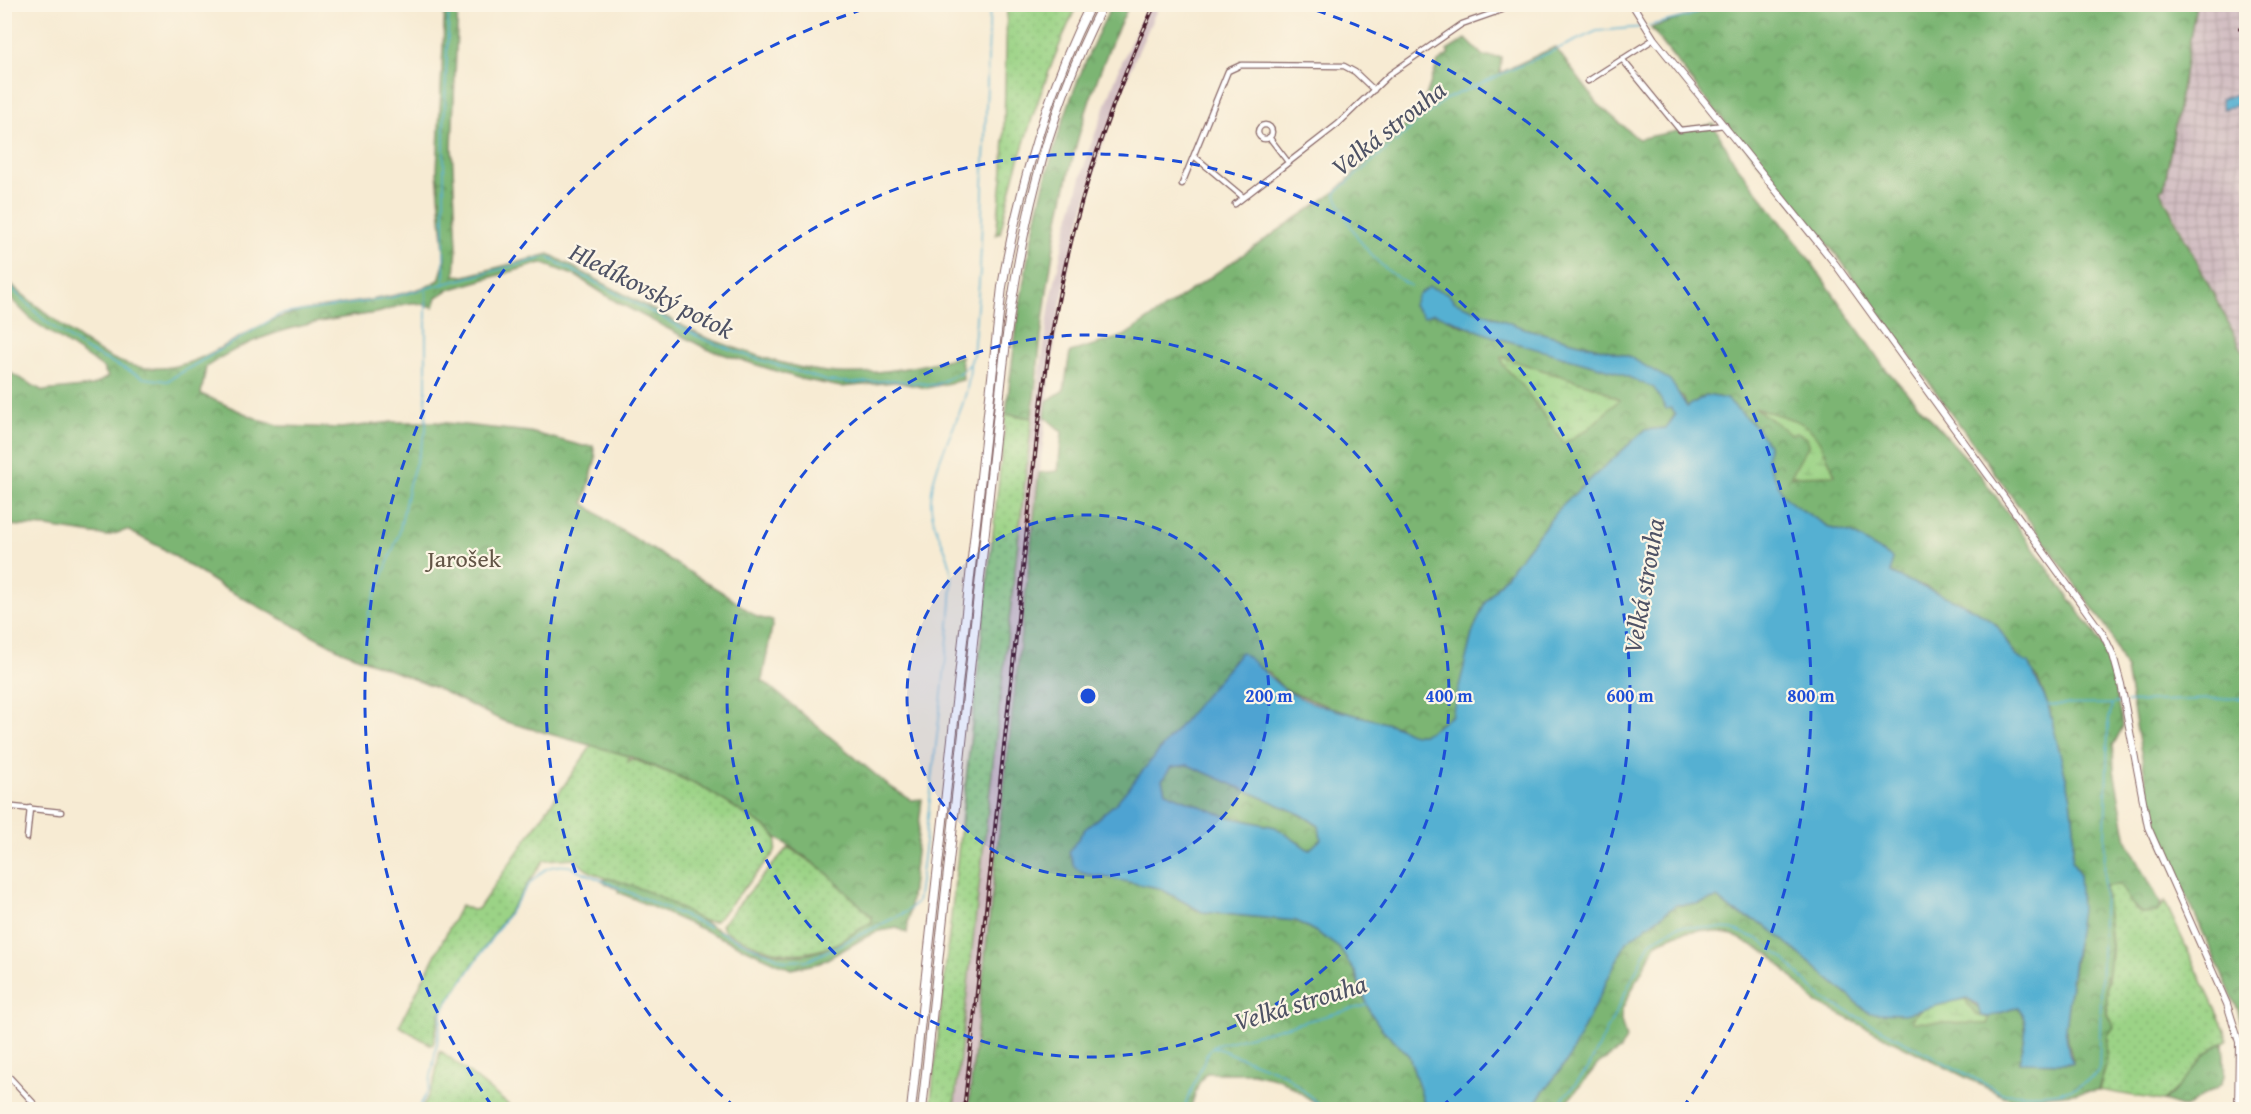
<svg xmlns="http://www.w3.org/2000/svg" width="2251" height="1114" font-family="'Gentium Book Plus',serif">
<defs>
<pattern id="industrial-grid" width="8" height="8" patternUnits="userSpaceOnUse" patternTransform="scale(1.5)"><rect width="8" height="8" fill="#d2bec2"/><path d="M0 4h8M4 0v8" fill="none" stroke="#b6a3a7"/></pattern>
<pattern id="grass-dots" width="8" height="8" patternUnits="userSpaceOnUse" patternTransform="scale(1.5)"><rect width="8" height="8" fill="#9bd386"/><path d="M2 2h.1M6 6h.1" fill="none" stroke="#87b574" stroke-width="1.8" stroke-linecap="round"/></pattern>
<pattern id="forest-crowns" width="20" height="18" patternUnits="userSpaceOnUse" patternTransform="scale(1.5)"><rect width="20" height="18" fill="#7cb573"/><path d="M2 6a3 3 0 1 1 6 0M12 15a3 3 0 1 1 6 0" fill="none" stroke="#68935f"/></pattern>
<pattern id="wetland-marsh" width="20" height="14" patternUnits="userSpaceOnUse" patternTransform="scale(1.5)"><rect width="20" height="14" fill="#9bd386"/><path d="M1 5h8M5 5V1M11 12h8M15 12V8" fill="none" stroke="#87b574"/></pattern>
</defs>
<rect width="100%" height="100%" fill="#fcf5e5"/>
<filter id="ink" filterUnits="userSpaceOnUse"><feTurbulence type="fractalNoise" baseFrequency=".0167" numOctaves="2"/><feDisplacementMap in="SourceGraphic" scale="12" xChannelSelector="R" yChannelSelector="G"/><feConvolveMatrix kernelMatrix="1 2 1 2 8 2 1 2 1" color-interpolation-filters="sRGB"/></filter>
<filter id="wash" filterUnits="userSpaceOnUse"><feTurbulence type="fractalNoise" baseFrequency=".008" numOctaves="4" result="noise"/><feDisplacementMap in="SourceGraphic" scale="24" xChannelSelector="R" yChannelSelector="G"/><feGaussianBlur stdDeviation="1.35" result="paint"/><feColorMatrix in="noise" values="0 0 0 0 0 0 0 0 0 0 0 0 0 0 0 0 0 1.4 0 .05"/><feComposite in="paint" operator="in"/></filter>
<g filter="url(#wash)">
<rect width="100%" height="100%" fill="#f7ebd3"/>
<path fill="url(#industrial-grid)" d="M2196,5H2246V357L2165,197L2161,195Z"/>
<path fill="#d2bec2" d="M1147,5H1159L1134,61L1102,146L1074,243L1061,304L1052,362L968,1109L954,1110L1024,484L1050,304L1067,226L1089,150L1121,64Z"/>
<path fill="url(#grass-dots)" stroke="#727958" stroke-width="1.5" d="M1007,5H1077C1043,79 1018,153 1000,233L996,235L1003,170Z
M1006,414L1032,418L954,1109H930Z
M592,745L626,755L629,757L628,762L631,759C664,769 762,810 777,840L775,852L717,920C702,928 669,902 654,895C635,886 584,877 575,858L544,860L440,1013L433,1044L431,1045L399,1026L461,905L472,910L478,909Z
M788,847L825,871L872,917V922C862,928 855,935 845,940C801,964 766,953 725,931L721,925Z
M2120,884L2137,910H2159L2165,902L2225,1030L2227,1040L2204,1056L2189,1078L2163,1101L2099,1090L2106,1066L2108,1035L2113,1024C2099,1001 2112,973 2111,947C2110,927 2106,906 2105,886Z
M440,1051L445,1054L514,1109H422L434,1083Z"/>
<path fill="url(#forest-crowns)" stroke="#636a4f" stroke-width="1.5" d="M1721,4L2196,5L2164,188L2160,190L2246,357V1018L2244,1019L2246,1048L2238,1010L2154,824L2126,670L2107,628L1839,258L1704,97L1651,28Z
M445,5H458L452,147L457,246L455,275L465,276L549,254L702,336C743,351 796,371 839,373C879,375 923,366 961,356L963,380L927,388L895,382L841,387L801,379L707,349L615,301L576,276L541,263L448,290L437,297L434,307C428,306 422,304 416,303C403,302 388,311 376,313C316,321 257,331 206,367L201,394L262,421L280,426L341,428L393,422H437L530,432L583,446H593L596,458L584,503L614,526L727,595L757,617L773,621L762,680L889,786L911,800L922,799L907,933L897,928L875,932L820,963L791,969L618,892L619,890L602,881L608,878C622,882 644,890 656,895C698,916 763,966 812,953C839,946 850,934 872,922V917L825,871L776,837L770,830L699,785L653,766L626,755L503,721L436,688L342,651L222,587L162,548L127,530L107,536L47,527L5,525V370L43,391L92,386L108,377L103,368L33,321L5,293V279C19,293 35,304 50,316C96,353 137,385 198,359C233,344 263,319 301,311C336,304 411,298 439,280L445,261L437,172Z
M1112,5H1129C1062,140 1048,271 1032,418L1006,414C1023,264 1042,141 1112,5Z
M1466,39L1483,56L1501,57L1500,73L1555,47L1598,104L1638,139L1713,124L1735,163L1802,249L1884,367L1976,469L2096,635L2107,655L2123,726L2113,746L2114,770L2127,841L2161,904L2157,912L2141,913L2131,903L2120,885L2105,886L2111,948L2107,980V1014L2114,1027L2108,1035L2106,1066L2098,1090L2015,1100L2003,1096L1815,1002L1771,955L1733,935L1701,930L1680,933L1661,941L1656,944L1622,1009L1621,1020L1626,1039L1620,1050L1599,1063L1561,1109H1530L1568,1060L1626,942L1676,905L1697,904L1717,898L1733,911L1765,925L1869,1013L1967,998L1989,1017L2018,1007C2030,1025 2025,1042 2019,1062L2073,1063L2065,1027L2077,944L2079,874L2072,860L2074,827L2071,798L2048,705L2037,677L2014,653L1996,624L1924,586L1908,582L1891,573V558L1853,534L1830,528L1794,505L1783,495L1767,461L1768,445L1758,429L1727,399L1706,395L1687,407L1683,397L1628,356L1523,328L1455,302L1447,293L1429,287L1434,313L1460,325L1614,371L1655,388L1666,408H1671L1676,413L1666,428L1645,430L1561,506L1485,602L1472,634L1453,714L1425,734L1412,735L1397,726L1340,711L1298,695L1283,688L1268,672L1233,660L1225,674L1116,803L1084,830L1082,873L1159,888L1202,912L1296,921L1318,933L1339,948L1355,972L1361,993L1381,1028L1409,1056L1426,1109H1324L1280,1079L1252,1073H1206L1199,1083L1190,1109L968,1110L1039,473L1058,471L1062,432L1045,417L1047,401L1064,390L1070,352L1124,336L1336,191L1421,110L1438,62L1449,54L1447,51Z
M1188,765L1302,815L1319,826L1321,839L1309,850L1275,827L1225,816L1165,792L1162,780L1171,767Z
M2223,1043C2228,1099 2222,1078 2185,1108L2163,1101C2186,1086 2200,1051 2223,1043Z"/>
<path fill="url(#wetland-marsh)" stroke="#727958" stroke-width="1.5" d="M1501,357L1599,388L1619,400L1588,429L1564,443L1522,385L1503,365Z
M1755,408C1811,425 1812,420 1835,475L1791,476L1809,444L1807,438L1797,433L1791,434Z
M1965,999L1976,1015L1989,1018L1987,1024L1913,1022L1912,1019C1921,1004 1948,1002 1965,999Z"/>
<path fill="#55b0d2" stroke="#50687e" stroke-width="1.5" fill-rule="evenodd" d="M2240,93L2243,104L2223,109L2221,99Z
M1429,287L1447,293L1455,302L1523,328L1628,356L1670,380L1687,407L1706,395L1727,399L1758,429L1768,445L1767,461L1783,495L1794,505L1830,528L1853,534L1892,558L1891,573C1924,590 1963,599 1993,622C2008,634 2006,656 2029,663L2048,705L2071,798L2074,827L2072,860L2079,874L2081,909L2065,1027L2069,1054L2073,1063L2019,1062C2024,1042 2031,1025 2018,1007L1989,1017L1981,1016L1977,1004L1967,998L1905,1014L1869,1013L1765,925L1733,911L1717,898L1697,904L1676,905L1626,942L1568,1060L1530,1109H1426L1409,1056L1381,1028L1370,1012L1355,972L1339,948L1318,933L1296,921L1202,912L1159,888L1082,873L1074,866L1069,852L1084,830L1116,803L1241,652C1256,663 1269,677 1283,688C1308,707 1361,715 1392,725C1403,728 1410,736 1422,734C1431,733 1444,720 1452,715L1472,634L1485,602L1561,506L1645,430L1666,428L1676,414L1671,408L1666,409L1654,388L1614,371L1494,337L1434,313L1424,317L1413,305L1418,295ZM1188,765L1302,815L1319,826L1321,839L1309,850L1275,827L1225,816L1165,792L1162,780L1171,767Z"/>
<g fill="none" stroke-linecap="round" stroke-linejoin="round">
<path stroke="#55b0d2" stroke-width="1.5" d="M1648,26L1688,16L1714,4
M2242,103H2246
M4,281L45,321L84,349L144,378L167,381L281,314L385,299L547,257L703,339L748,356L827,381L856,383L893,380L935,385L961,372L970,364L973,355L980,270L990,4
M444,285V129L449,4
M1411,286C1371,264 1352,234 1335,193L1444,100L1597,31L1643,27
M365,646L369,611L399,534L409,484L426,431V291
M2127,702L2246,698
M2048,705L2112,704
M716,930L785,961L809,960L906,912L917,903C925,847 931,791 937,736C943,684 950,633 952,582C953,552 929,528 931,499C934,451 970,412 970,364
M1214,1047L1284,1074L1326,1110
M418,1110L429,1088L443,1009L527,887C540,872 548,863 569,866L709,927
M1183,1110L1206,1056L1213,1046L1367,1005
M1553,1110L1588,1069L1650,942L1678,926L1732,929L1758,939L1783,958L1822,998L2002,1093C2035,1095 2075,1098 2099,1071L2108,725L2112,704L2122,702"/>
</g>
</g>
<g filter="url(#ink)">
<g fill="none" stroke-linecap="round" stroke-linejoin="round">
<g stroke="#876666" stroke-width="7">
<path id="minor" d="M1507,4L1516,7L1528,4
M1622,59L1680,130L1725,125
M1588,81L1654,39
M1258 132a7 7 0 1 1 14 0a7 7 0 1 1-14 0Z
M1269,137L1288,162
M1194,156L1243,197
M1182,184L1228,71L1241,65L1344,66L1355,72L1374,90
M1235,204L1338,124L1390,74L1462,24L1502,10L1507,5
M4,806L61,812
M27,838L30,808
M4,1071L40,1110"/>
</g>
<g stroke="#876666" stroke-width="8">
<path id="tertiary" d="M1632,4L1654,39L1836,265L2103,634L2113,655L2121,684L2148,827L2227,1004L2239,1042L2238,1110"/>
</g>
<g stroke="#876666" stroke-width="10">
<path id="trunk" d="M911,1110L1002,287C1019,188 1046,94 1091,4
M922,1110L1002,375C1017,244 1042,123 1103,4"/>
</g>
<use href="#minor" stroke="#fff" stroke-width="4.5"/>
<use href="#tertiary" stroke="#fff" stroke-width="6"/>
<use href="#trunk" stroke="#fff" stroke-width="8"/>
<g stroke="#4a1f2b" stroke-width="4">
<path id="rail" d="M2240,29H2246
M964,1110C982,952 999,794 1016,637C1029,515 1038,391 1064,272C1084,179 1116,90 1155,4"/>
</g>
<use href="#rail" stroke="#fcf5e5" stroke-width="1.5" stroke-dasharray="4.5" stroke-linecap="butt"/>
</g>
</g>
<circle cx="1088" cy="696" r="181" fill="#1d4ed8" fill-opacity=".12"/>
<g fill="none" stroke="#1d4ed8" stroke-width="3" stroke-dasharray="10 8">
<circle cx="1088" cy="696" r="181"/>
<circle cx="1088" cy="696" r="361"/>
<path d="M736 1108A542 542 0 1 1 1440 1108"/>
<path d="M492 1106A723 723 0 0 1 877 5M1299 5A723 723 0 0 1 1684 1106"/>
</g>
<g text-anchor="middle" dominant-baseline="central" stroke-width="4.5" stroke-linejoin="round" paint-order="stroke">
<g font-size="24" fill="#625546" stroke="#fcf5e5">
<text x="464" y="558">Jarošek</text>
</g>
<g font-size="26" font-style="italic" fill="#4e5265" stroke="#fcf5e5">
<text transform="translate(1388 128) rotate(-38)">Velká strouha</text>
<text transform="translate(652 290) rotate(27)">Hledíkovský potok</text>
<text transform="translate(1643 586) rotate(-80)">Velká strouha</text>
<text transform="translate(1300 1002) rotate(-17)">Velká strouha</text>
</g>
</g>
<circle cx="1088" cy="696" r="9" fill="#1d4ed8" stroke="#fcf5e5" stroke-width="3"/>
<g font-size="18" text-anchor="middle" font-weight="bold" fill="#1d4ed8" stroke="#fcf5e5" stroke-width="4.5" stroke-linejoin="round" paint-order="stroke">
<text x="1269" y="702">200 m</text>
<text x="1449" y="702">400 m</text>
<text x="1630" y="702">600 m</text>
<text x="1811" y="702">800 m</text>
</g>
<rect width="2251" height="1114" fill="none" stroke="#fcf5e5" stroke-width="24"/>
</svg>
